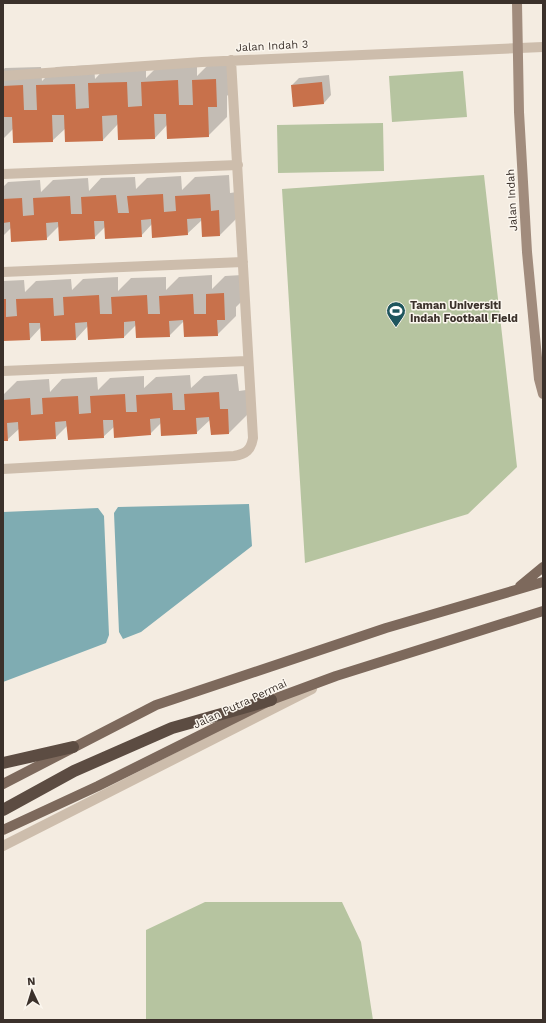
<svg xmlns="http://www.w3.org/2000/svg" width="546" height="1023" font-family="'Work Sans',sans-serif">
<rect width="100%" height="100%" fill="#f4ece1"/>
<path fill="#b6c4a0" d="M463,71L467,117L392,122L389,76Z
M383,123L384,171L278,173L277,125Z
M484,175L517,467L468,514L305,563L282,189Z
M205,902H342L361,942L373,1020H146V930Z"/>
<path fill="#7facb2" d="M249,504L252,546L141,632L123,639L119,632L114,513L118,507Z
M98,508L104,516L109,635L106,643L3,682V512Z"/>
<path fill="#0003" d="M212,61H235V87L227,96V117L208,136L167,125L155,138L118,124L103,140L66,128L52,141L13,129L3,139V70L5,68L41,67L42,81L56,67L94,65L95,79L108,65L146,64V78L161,63L197,62V76Z
M329,75L331,95L324,103L294,106L292,85L299,78Z
M229,175L230,193L237,192L239,216L220,235L202,220L187,234L152,224L141,236L105,227L94,238L59,226L46,239L11,228L3,236V187L8,182L40,180L41,192L53,180L88,178L89,191L101,178L135,177L136,189L147,178L181,176L182,190L195,177Z
M212,275V289L225,276L242,275L243,300L236,307V316L217,335L184,321L169,336L136,325L124,337L88,326L76,339L42,340L41,327L30,339L3,340V281L24,280L25,292L36,281L71,279L72,290L83,279L118,277V291L131,278L166,277V290L179,277Z
M237,374L239,391L246,390L248,414L229,433L211,419L196,433L161,423L150,434L114,427L103,437L68,425L55,438L20,428L7,440H3V395L17,381L49,379L50,392L62,379L97,377L98,390L110,378L144,376V388L156,377L190,375L191,388L204,376Z"/>
<path fill="#c8714b" d="M216,79L217,107H208L209,137L167,139L166,114H154L155,139L118,140L117,115L102,116L103,141L65,142L64,115H52L53,142L13,143L12,117H3V86L23,85L24,110H37L36,85L75,84L76,109L89,108L88,83L127,82L128,107L142,106L141,82L178,80L179,105H193L192,80Z
M322,82L324,104L293,107L291,85Z
M163,194L164,212L176,211L175,196L210,194L211,211L219,210L220,236L202,237L201,218L187,219L188,235L152,238L151,219L141,220L142,237L105,239L104,221H94L95,239L59,241L58,222L46,223L47,240L11,242L10,222L3,223V199L22,198L23,216L34,215L33,198L70,196L71,214H82L81,197L116,195L118,213H129L127,196Z
M224,293L225,320H217L218,336L184,337L183,320L169,321L170,337L136,338L135,321L124,322V338L88,340L87,322L75,323L76,340L41,341L40,323H29L30,340L3,341V299H6V317L17,316L16,299L53,298L54,316L64,315L63,297L99,295L100,314H112L111,297L147,295L148,314H160L159,296L193,294L194,314H206V294Z
M219,392L220,409H228L229,434L211,435L209,417L196,418L197,434L161,436L160,418L150,419L151,435L114,438L113,420H103L104,438L68,440L66,421L55,422L56,439L19,441L18,422L7,423L8,441H3V400L30,398L31,415L43,414L42,398L78,396L79,414L91,413L90,396L125,394L126,412H137L136,395L172,393L173,410H185L184,394Z"/>
<g fill="none" stroke-linecap="round" stroke-linejoin="round">
<path stroke="#cdbdac" stroke-width="10" d="M3,76L202,62L543,47
M3,174L238,165
M3,272L243,262
M3,371L247,361
M3,469L234,456C246,454 251,450 253,438L231,60
M3,846L312,689"/>
<path stroke="#a18c7d" stroke-width="10" d="M517,3L519,112L527,252L539,379L543,394"/>
<path stroke="#7d695c" stroke-width="10" d="M520,586L543,567
M3,784L156,705L386,628L543,582
M3,830L98,786L271,700L336,676L543,611"/>
<path stroke="#5c4c42" stroke-width="12" d="M3,763L73,747
M3,810L74,771L172,728L271,700"/>
</g>
<defs>
<g id="stadium-pin" transform="scale(1)"><path d="M0 17L-7.5 6A9.5 9.5 0 1 1 7.5 6Z" fill="#1f565e" stroke="#fbf6ee"/><path d="M0-5a6.5 5 0 1 0 0 10a6.5 5 0 1 0 0-10ZM-3.5-1.8h7v3.6h-7Z" fill="#fff"/></g>
</defs>
<g fill-rule="evenodd">
<use href="#stadium-pin" x="396" y="311"/>
</g>
<g text-anchor="middle" dominant-baseline="central" stroke-width="3" stroke-linejoin="round" paint-order="stroke">
<g font-size="11" fill="#3b312b" stroke="#fbf6ee">
<text transform="translate(272 46) rotate(-3)">Jalan Indah 3</text>
<text transform="translate(512 200) rotate(-93)">Jalan Indah</text>
<text transform="translate(240 704) rotate(-25)">Jalan Putra Permai</text>
</g>
<g font-size="11" font-weight="bold" fill="#3b312b" stroke="#fbf6ee" text-anchor="start">
<text x="410" y="305">Taman Universiti<tspan x="410" dy="13">Indah Football Field</tspan></text>
</g>
</g>
<rect width="546" height="1023" fill="none" stroke="#3b312b" stroke-width="8"/>
<g transform="translate(32 991) rotate(356)" stroke="#fbf6ee" stroke-width="3" paint-order="stroke">
<path d="M0-3L7 15L0 10L-7 15Z" fill="#3b312b"/>
<text y="-6" font-size="11" font-weight="bold" text-anchor="middle" fill="#3b312b">N</text>
</g>
</svg>
